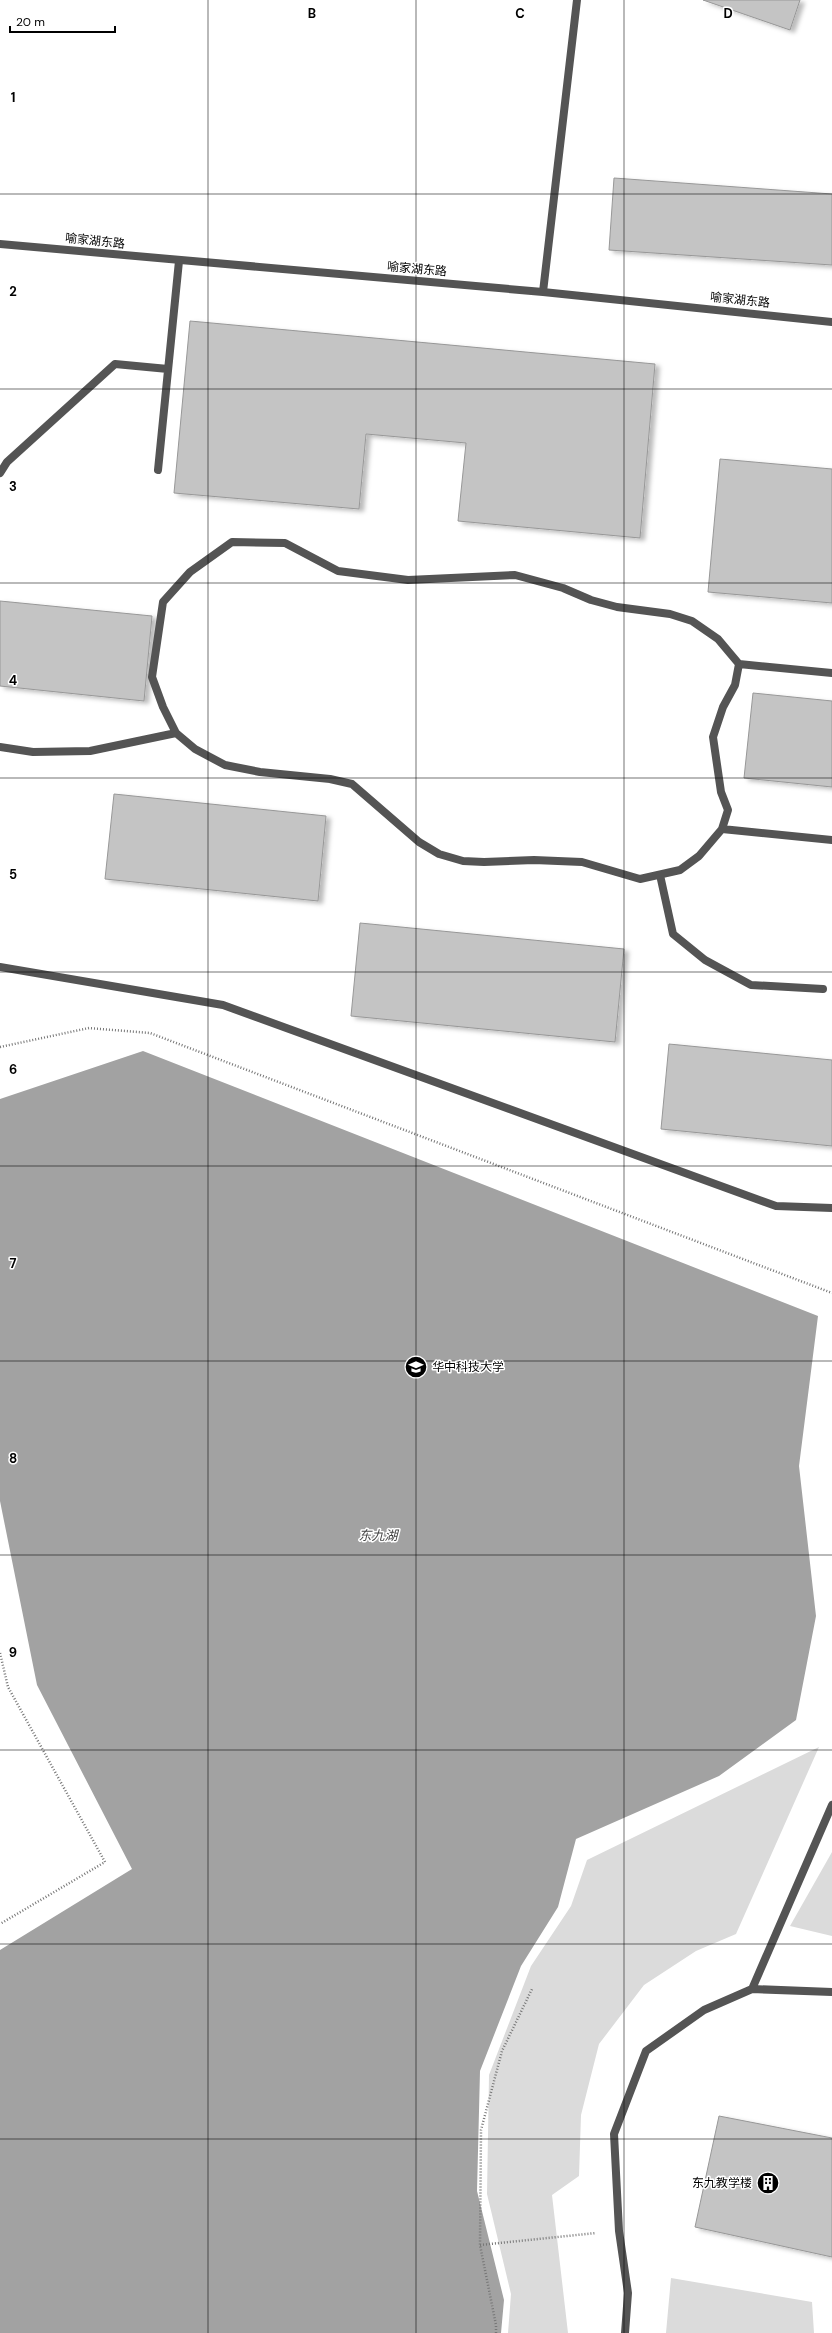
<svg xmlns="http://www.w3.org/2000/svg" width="832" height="2333" font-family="'DM Sans','Noto Sans SC',sans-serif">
<defs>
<filter id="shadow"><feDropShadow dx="4.5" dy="2.5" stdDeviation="2" flood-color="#0004"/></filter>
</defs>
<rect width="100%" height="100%" fill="#fff"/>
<path fill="#dbdbdb" d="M819,1747L736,1934L696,1951L644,1985L599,2044L581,2115L579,2176L552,2195L568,2333H508L511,2294L487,2194L489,2075L531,1966L571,1906L587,1860Z
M832,1852V1936L790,1926Z
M671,2278L812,2302L814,2333H666Z"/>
<path fill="#a2a2a2" d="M143,1051L818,1316L799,1466L816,1616L796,1720L719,1776L576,1839L558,1907L521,1966L480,2071L477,2191L504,2300L501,2333H0V1950L132,1869L37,1685L0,1501V1099Z"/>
<path fill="#c4c4c4" stroke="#989898" filter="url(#shadow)" d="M703,0H800L790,30Z
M614,178L832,194V265L609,250Z
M190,321L655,364L640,538L458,521L466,443L366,434L359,509L174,493Z
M720,459L832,469V603L708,592Z
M0,601L152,616L144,701L0,686Z
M753,693L832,701V787L744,778Z
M114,794L326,816L318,901L105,879Z
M360,923L624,949L615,1042L351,1016Z
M669,1044L832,1060V1146L661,1129Z
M719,2116L832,2138V2257L695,2227Z"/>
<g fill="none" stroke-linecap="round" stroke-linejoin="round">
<path stroke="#767676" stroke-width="2.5" stroke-dasharray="1 2" stroke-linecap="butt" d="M0,1047L89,1028L150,1033L832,1293
M0,1653L8,1687L105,1862L0,1924
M480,2245L596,2233
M496,2333V2325L480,2245L481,2130L502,2051L532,1989"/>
<path stroke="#545454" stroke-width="8" d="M158,470L179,261
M0,473L7,462L115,364L168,369
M232,542L285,543L338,571L408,580L515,575L563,588L591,600L617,607L670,614L692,621L718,639L739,664L735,685L723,707L713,737L721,792L728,810L722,829L699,856L680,870L640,879L582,862L534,860L484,862L463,861L439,854L419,842L352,784L330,779L260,772L225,765L195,749L176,733L163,707L152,677L163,602L190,572Z
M739,664L832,673
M0,747L33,752L90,751L176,733
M722,829L832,840
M660,875L673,934L705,960L751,985L823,989
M0,967L223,1005L776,1206L832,1208"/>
<path stroke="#545454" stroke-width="8" d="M0,244L543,292L832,322
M543,292L577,0
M752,1989L832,1805
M625,2333L628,2293L619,2231L614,2134L646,2051L704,2010L752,1989L832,1992"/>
</g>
<path fill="none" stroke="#000" stroke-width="1" stroke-opacity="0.55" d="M208,0V2333M416,0V2333M624,0V2333M0,194H832M0,389H832M0,583H832M0,778H832M0,972H832M0,1166H832M0,1361H832M0,1555H832M0,1750H832M0,1944H832M0,2139H832"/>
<defs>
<g id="university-disc" transform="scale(1.15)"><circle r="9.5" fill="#000" stroke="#fff"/><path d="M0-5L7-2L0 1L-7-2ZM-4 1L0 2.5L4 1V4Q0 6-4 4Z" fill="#fff"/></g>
<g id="building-disc" transform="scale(1.15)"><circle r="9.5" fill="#000" stroke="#fff"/><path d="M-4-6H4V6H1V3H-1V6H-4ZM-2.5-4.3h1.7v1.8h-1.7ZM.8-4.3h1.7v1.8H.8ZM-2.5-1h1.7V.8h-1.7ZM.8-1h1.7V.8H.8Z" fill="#fff"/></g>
</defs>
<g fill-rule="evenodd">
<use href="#university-disc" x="416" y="1367"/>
<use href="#building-disc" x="768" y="2183"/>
</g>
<g text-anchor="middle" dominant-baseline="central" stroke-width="3" stroke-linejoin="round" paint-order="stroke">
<g font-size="12" fill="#000" stroke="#fff">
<text transform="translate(95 241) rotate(6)">喻家湖东路</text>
<text transform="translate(417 269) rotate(5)">喻家湖东路</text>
<text transform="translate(740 300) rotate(6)">喻家湖东路</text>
</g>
<g font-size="12" fill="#000" stroke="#fff" text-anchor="start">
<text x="432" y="1367">华中科技大学</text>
<text x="752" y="2183" text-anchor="end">东九教学楼</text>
</g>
<g font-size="13" font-style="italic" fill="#434343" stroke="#fff">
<text x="378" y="1535">东九湖</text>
</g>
</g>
<g font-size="13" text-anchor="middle" font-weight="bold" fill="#000" stroke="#fff" stroke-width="3" stroke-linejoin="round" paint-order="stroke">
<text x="312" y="18">B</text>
<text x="520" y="18">C</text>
<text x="728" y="18">D</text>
<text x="13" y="102">1</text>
<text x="13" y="296">2</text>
<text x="13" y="491">3</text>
<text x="13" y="685">4</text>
<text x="13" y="879">5</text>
<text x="13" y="1074">6</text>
<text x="13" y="1268">7</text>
<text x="13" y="1463">8</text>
<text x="13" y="1657">9</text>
</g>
<path d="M10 26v6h105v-6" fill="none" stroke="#000000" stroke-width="2"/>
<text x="16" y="26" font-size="12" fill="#000000" stroke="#ffffff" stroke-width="3" paint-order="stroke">20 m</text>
</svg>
